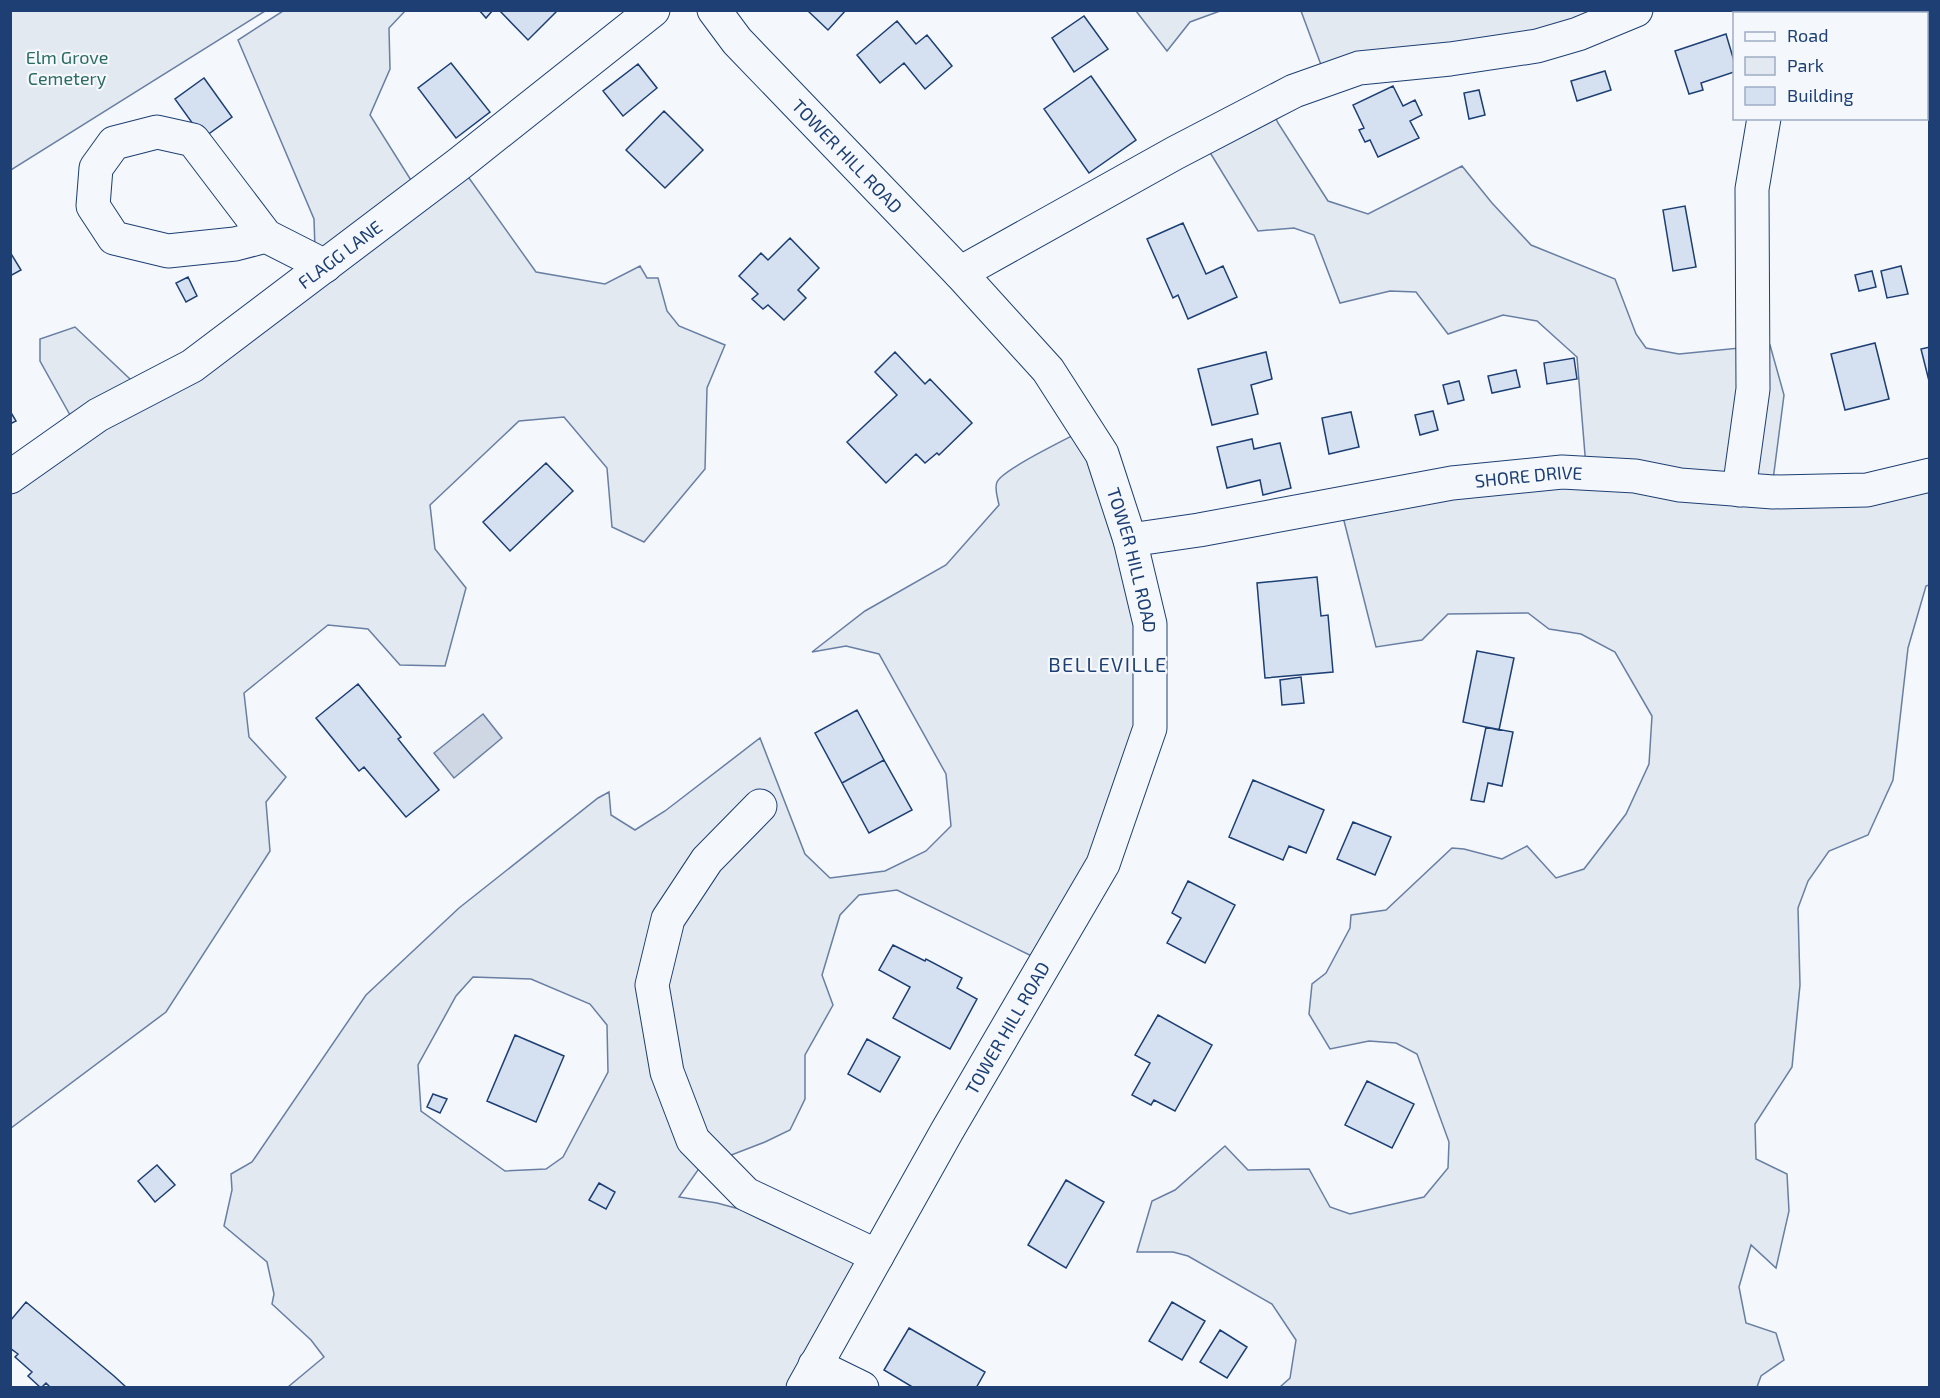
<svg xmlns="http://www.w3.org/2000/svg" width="1940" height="1398" font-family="'Exo 2',sans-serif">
<rect width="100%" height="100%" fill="#f4f7fb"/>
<path fill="#e3e9f0" stroke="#687fa3" stroke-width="1.5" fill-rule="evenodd" d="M11,10H265V11L11,170Z
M283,11H405L389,28L390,69L370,115L419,193L464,171L536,272L605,284L640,266L647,278H658L667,311L679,326L725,345L707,388L705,469L644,542L612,527L607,468L564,417L519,421L430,505L435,549L466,588L445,666L400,665L368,629L328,625L244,693L249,737L286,777L266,802L270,851L166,1012L11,1128V474L75,424L40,361V339L75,327L147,395L316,279L314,219L238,40Z
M1136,11H1220L1190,22L1167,51Z
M1301,11H1641L1327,81Z
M1272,110L1278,123L1328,201L1368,214L1462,166L1492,203L1531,245L1615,279L1636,334L1646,348L1679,354L1770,345L1784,395L1772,488L1929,477V585L1926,586L1908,648L1893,780L1868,835L1829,851L1808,881L1798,908L1800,985L1792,1067L1755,1124L1756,1159L1787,1174L1789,1211L1776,1268L1751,1245L1739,1287L1746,1323L1776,1333L1784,1360L1761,1376L1757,1387H1280L1290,1378L1296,1340L1272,1304L1188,1256L1173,1252H1137L1152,1201L1175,1190L1225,1146L1248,1170L1309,1169L1330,1207L1350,1214L1424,1197L1448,1168L1449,1142L1417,1054L1396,1043L1369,1041L1330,1049L1309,1014L1312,984L1326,973L1350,928L1351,915L1386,910L1452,848L1464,849L1502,859L1527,846L1556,878L1584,869L1626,814L1649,764L1652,716L1615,652L1581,634L1549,629L1528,613L1448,614L1422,640L1376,647L1341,509L1586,467L1577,357L1537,321L1503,315L1448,334L1416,292L1390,291L1340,303L1314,235L1294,228L1258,231L1206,146Z
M1087,428L1130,549L1152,729L1046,963L897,890L859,895L840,915L822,975L833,1005L805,1055V1099L790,1130L765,1142L700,1167L679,1197L717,1203L784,1221L872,1268L806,1387H288L324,1357L311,1340L272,1304L274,1294L267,1262L224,1226L232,1190L231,1174L252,1162L366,995L459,908L598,798L609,792L611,815L635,830L665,811L760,738L805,854L830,878L885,871L926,851L951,826L946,774L879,654L846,646L812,652L865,611L946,565L999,505C998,499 994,489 997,482C1003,469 1071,437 1087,428ZM473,977L531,979L590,1004L607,1025L608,1072L563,1157L546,1169L505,1171L421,1111L418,1065L456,996Z"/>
<path fill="#cfd7e4" stroke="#687fa3" stroke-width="1.5" d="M483,714L502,738L454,778L434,753Z"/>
<path fill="#d5e0f0" stroke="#1d3f73" stroke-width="1.5" d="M479,10H493L486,18Z
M499,10H558L528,40Z
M807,10H846L828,30Z
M1084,16L1108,49L1074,72L1052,38Z
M897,21L916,44L927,35L952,66L925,89L904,63L880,83L857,55Z
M1726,34L1734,61V72L1701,83L1703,90L1689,94L1675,51Z
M451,63L490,112L456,138L418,88Z
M638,64L657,88L623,116L603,91Z
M1605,71L1611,90L1577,101L1571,81Z
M1091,76L1136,140L1089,173L1044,109Z
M204,78L232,117L203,138L175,99Z
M1393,86L1403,106L1415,100L1422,115L1410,121L1419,138L1378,157L1370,140L1365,142L1359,130L1364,128L1353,105Z
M1479,90L1485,115L1469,119L1464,93Z
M664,111L703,150L665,188L626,150Z
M1685,206L1696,267L1673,271L1663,210Z
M1183,223L1206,274L1223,266L1237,297L1188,319L1178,295L1173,298L1147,239Z
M790,238L819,268L798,290L806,298L784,320L768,305L763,309L752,299L758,294L739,276L761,253L768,260Z
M10,252L21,270L10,276Z
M1901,266L1908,294L1887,298L1881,271Z
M1872,271L1876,287L1859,291L1855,275Z
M188,277L197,296L186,302L176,283Z
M1875,343L1889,399L1845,410L1831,354Z
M1930,347V385L1921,349Z
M895,352L925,384L930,379L972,423L939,455L937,453L925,463L916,454L886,483L847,442L897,395L875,372Z
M1266,352L1272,379L1251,385L1258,414L1212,425L1198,369Z
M1574,358L1577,379L1547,384L1544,363Z
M1516,370L1520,387L1492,393L1488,376Z
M1459,381L1464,400L1448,404L1443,385Z
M10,411L16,421L10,424Z
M1433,411L1438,430L1420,435L1415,415Z
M1351,412L1359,447L1329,454L1322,418Z
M1252,439L1254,449L1280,443L1291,488L1263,495L1260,480L1227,488L1217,447Z
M546,463L573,491L510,551L483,522Z
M1317,577L1321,616L1328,615L1333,672L1265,678L1257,583Z
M1477,651L1514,658L1499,730L1463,722Z
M1301,677L1304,703L1282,705L1280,680Z
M358,684L401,737L398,739L439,790L406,817L364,767L359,771L316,718Z
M857,710L884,760L842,783L815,733Z
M1486,727L1513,732L1502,786L1488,783L1484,802L1471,800Z
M884,760L912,810L869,833L842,783Z
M1253,780L1324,810L1306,853L1289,846L1283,860L1229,837Z
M1353,822L1391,837L1375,875L1337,859Z
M1188,881L1235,905L1205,963L1167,943L1181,918L1172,913Z
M893,945L925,961L926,959L962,978L957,988L977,999L950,1049L893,1018L910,987L879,970Z
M1158,1015L1212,1045L1175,1111L1154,1100L1151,1105L1132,1095L1150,1063L1135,1055Z
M515,1035L564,1056L536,1122L487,1101Z
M867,1039L900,1057L880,1092L848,1074Z
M1367,1081L1414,1104L1392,1148L1345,1125Z
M433,1094L447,1099L440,1113L427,1107Z
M157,1165L175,1185L155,1202L138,1181Z
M1066,1180L1104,1202L1066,1268L1028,1245Z
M599,1183L615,1192L606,1209L589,1200Z
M26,1302L114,1376L127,1388H51L46,1383L41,1388L28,1376L32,1372L15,1357L18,1354L10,1348V1321Z
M1172,1302L1205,1321L1182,1360L1149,1341Z
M909,1328L985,1372L976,1388H914L884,1370Z
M1220,1330L1247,1347L1227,1378L1200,1362Z"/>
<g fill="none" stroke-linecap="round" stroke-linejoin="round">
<g stroke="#1d3f73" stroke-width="35">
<g id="minor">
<path d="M1794,14L1797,10"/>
<path d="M266,236L235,244L168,251L114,238L93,206L96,168L114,143L157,132L193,140L266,236L325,266"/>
<path d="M960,273L1175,153L1294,91L1359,68L1450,59L1537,46L1578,34L1636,10"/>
<path id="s1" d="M10,477L98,415L192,366L459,164L653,10"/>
<path d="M1739,490L1753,389L1752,189L1764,118"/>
<path id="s2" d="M1130,540L1199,530L1452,483L1562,472L1635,476L1680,485L1773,492L1867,490L1930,475"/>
<path d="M760,806L707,860L668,919L652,985L667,1072L693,1140L746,1194L877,1256"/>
<path d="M815,1365L862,1388"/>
</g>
</g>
<g stroke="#1d3f73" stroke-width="35">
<g id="major">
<path id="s3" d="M714,10L737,41L960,273L1048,370L1102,454L1130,540L1150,624V728L1103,864L947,1131L803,1388"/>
</g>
</g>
<use href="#minor" stroke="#f4f7fb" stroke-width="33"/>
<use href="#major" stroke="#f4f7fb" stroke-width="33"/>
</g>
<g text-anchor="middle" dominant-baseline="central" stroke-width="4.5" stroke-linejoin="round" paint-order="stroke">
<g font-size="18" fill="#2c6c60" stroke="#f4f7fb">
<text x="67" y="57">Elm Grove<tspan x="67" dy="21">Cemetery</tspan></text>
</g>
<g font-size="18" fill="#1d3f73" stroke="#f4f7fb">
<text stroke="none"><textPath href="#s3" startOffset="198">TOWER HILL ROAD</textPath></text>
<text stroke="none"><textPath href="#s1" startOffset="399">FLAGG LANE</textPath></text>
<text stroke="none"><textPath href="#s2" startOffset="404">SHORE DRIVE</textPath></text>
<text stroke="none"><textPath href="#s3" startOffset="702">TOWER HILL ROAD</textPath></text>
<text transform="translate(1007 1028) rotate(-60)">TOWER HILL ROAD</text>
</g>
<g font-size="20" letter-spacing="1.5" fill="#1d3f73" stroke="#f4f7fb">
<text x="1108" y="664">BELLEVILLE</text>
</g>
</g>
<rect width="1940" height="1398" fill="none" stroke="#1d3f73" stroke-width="24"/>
<rect x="1733" y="12" width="195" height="108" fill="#f4f7fb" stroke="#9eadc5" stroke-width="1.5"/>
<rect x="1745" y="32" width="30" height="9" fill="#f4f7fb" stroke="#9eadc5" stroke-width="1.5"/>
<text x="1787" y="42" font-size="18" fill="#1d3f73">Road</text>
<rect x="1745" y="57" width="30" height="18" fill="#e3e9f0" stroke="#9eadc5" stroke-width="1.5"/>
<text x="1787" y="72" font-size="18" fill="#1d3f73">Park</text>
<rect x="1745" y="87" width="30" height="18" fill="#d5e0f0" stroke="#9eadc5" stroke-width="1.5"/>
<text x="1787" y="102" font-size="18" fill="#1d3f73">Building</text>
</svg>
